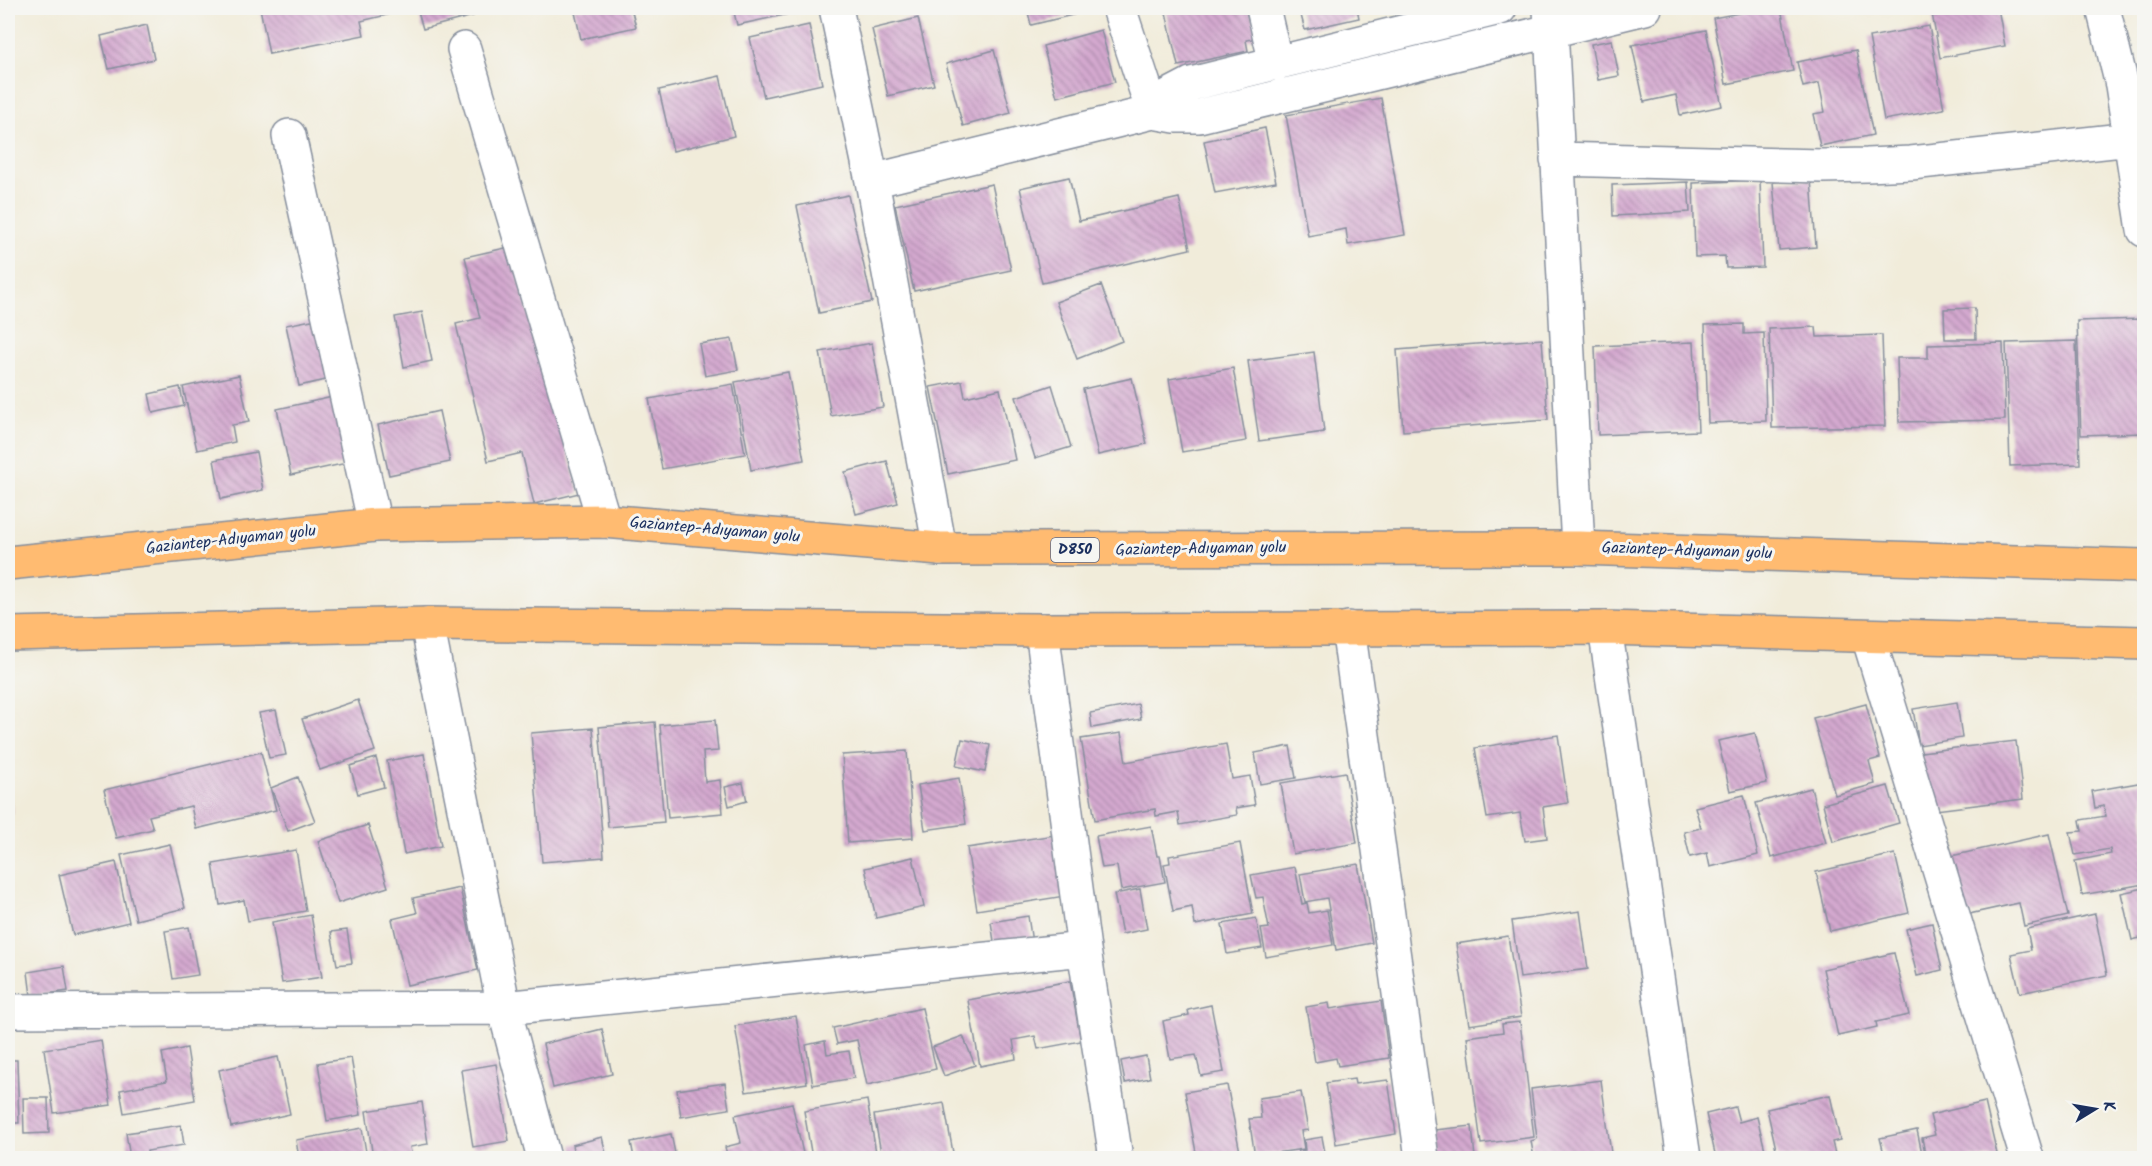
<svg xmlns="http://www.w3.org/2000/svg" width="2152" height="1166" font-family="Kalam,sans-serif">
<defs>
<pattern id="building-back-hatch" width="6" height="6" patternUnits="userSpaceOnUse" patternTransform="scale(1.5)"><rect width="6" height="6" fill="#d4a9cf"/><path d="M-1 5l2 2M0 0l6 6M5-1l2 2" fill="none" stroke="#ab8aab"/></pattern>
</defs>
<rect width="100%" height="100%" fill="#f6f6f2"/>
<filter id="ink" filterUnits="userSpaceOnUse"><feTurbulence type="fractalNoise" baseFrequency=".0167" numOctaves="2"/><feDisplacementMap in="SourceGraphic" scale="12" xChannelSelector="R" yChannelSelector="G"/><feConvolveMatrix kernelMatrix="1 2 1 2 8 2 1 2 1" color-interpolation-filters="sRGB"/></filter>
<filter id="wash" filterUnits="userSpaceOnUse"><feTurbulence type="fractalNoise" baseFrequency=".008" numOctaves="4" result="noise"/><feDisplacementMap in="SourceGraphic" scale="24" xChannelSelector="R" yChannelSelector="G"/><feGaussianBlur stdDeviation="1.35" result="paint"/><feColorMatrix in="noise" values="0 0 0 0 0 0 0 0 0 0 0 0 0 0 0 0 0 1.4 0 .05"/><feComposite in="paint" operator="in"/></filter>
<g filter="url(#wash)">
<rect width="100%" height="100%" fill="#f1ecda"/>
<g id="blocks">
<path fill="url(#building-back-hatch)" d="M260,8H390L391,14L361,21L364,35L269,54Z
M417,8H471L473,16L423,29Z
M574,8H631L636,27L581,39Z
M733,8H802L803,11L737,25Z
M1027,8H1089V11L1031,25Z
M1165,8H1251L1258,38L1246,40L1248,51L1178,66Z
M1299,8H1357L1359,18L1305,30Z
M1765,8H1781L1793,71L1726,84L1713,18Z
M1931,8H1998L2005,46L1940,58Z
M918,18L934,85L888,96L872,29Z
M147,25L154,59L109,69L101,36Z
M809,25L822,84L764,97L750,38Z
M1929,26L1944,109L1884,120L1869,37Z
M1101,30L1115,82L1057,97L1043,46Z
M1706,30L1722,106L1680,115L1676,95L1644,102L1632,45Z
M1612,40L1619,76L1598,80L1591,44Z
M994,50L1011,113L963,126L946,64Z
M1856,50L1873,135L1820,146L1813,114L1825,112L1819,83L1803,87L1797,62Z
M720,76L734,136L673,151L659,90Z
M1381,98L1405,235L1348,245L1346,229L1308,236L1286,115Z
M1265,128L1276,182L1215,193L1204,141Z
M1069,177L1079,221L1179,198L1190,249L1042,283L1020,188Z
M1811,179L1816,247L1779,250L1773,182Z
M1760,180L1763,267L1726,268L1725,256L1695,257L1693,183Z
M1688,182L1690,212L1613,216L1612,185Z
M992,184L1011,270L914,291L895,205Z
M848,195L872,302L819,313L797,206Z
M510,247L579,493L534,504L522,453L488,461L456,324L480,318L465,257Z
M1101,285L1122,341L1077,359L1056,302Z
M1975,308L1976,339H1945L1944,309Z
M422,312L432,361L404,367L395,317Z
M317,319L330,379L299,386L286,325Z
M2142,319L2144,433L2081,435L2077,321Z
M1744,324V334L1764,333L1766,421L1708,423L1705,325Z
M1816,327L1817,337L1882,335L1885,426L1772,428L1769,329Z
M732,339L738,370L705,376L699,344Z
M1542,339L1548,420L1403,431L1397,350Z
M2076,341L2080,464L2010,466L2006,343Z
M1694,342L1698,431L1598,435L1595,346Z
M872,343L883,407L831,416L820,352Z
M2003,343L2005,420L1899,422L1897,358H1928V345Z
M1314,352L1324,432L1259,441L1248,361Z
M1233,368L1246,441L1182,452L1169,379Z
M788,372L804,460L751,470L735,382Z
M239,375L249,422L232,425L235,442L197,450L183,387Z
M1132,378L1147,444L1098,455L1083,389Z
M962,381L965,397L1000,389L1015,460L948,474L930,387Z
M733,384L745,454L662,469L649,399Z
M1052,385L1071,447L1035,458L1016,397Z
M180,387L184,406L153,413L149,394Z
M333,397L347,463L291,475L277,409Z
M439,411L450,462L389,475L378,425Z
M256,452L263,490L221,499L214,460Z
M887,461L898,503L856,514L845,472Z
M358,700L375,751L320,770L302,719Z
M1957,702L1962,738L1919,745L1913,709Z
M1138,704L1141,719L1092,728L1090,713Z
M1866,704L1880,758L1869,761L1875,784L1835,795L1813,718Z
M276,710L286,755L269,758L259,713Z
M715,720L718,751L703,752L705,782L720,780L723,813L668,818L660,725Z
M655,722L664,822L608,827L599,727Z
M593,728L604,857L542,862L531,733Z
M1121,733L1126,762L1226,744L1232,779L1250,776L1255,805L1236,808L1237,815L1180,825L1178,812L1156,816L1155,809L1095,820L1081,739Z
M1755,733L1767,783L1730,791L1718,741Z
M1558,735L1568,803L1543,807L1547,838L1525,841L1520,813L1487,818L1475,748Z
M962,739L990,745L985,772L956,766Z
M2016,741L2023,799L1928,811L1921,752Z
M1290,746L1296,778L1260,784L1255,753Z
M907,751L913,838L848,843L842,755Z
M261,752L276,810L196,829L191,806L149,816L153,829L116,838L104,790Z
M424,754L441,846L404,854L387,761Z
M376,758L384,787L358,794L350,766Z
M1345,772L1357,843L1293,854L1281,783Z
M298,777L315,821L288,831L271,788Z
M959,778L966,824L925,830L918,785Z
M2144,782V884L2082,895L2075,861L2111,854L2110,849L2075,855L2070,832L2082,831L2080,820L2106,816L2104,806L2095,808L2092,791Z
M743,783L747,801L729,806L725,787Z
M1888,786L1899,823L1833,842L1823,804Z
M1811,788L1826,843L1771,858L1756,803Z
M8,789L13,813L8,814Z
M1744,795L1758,855L1710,867L1707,853L1690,857L1684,832L1701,828L1695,807Z
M368,825L388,887L338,903L318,841Z
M1151,826L1157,856H1160L1165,882L1121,890L1117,866L1102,868L1096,836Z
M2049,834L2068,916L2024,926L2019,903L1960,916L1947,857Z
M1055,835L1065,896L977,910L967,848Z
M1240,843L1253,914L1195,925L1192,907L1173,911L1164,864L1170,863L1169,856Z
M170,844L185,908L136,920L121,855Z
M296,850L306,911L248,921L244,900L220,905L213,864Z
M1895,854L1909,913L1830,931L1816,872Z
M913,857L924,907L876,918L865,868Z
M116,862L129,922L73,935L59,875Z
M1358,864L1372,943L1336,950L1327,898L1305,902L1300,874Z
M1295,867L1302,904L1307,903L1309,913L1327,910L1333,945L1266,957L1261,929L1269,928L1263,897L1256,898L1251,875Z
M460,888L478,970L407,985L392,919L417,913L413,898Z
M2144,888V937L2132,940L2121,893Z
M1140,889L1147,929L1122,934L1114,894Z
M1580,911L1588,969L1520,978L1512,921Z
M2095,914L2107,975L2020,993L2011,954L2031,950L2027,929Z
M311,915L322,977L282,983L272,922Z
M1028,916L1033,949L996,954L991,922Z
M1256,918L1262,948L1227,954L1222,924Z
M1932,923L1942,970L1917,976L1906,929Z
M189,927L198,975L173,979L165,931Z
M347,930L352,963L337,965L331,932Z
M1508,936L1521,1017L1469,1025L1456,944Z
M1894,953L1909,1015L1876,1022L1877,1027L1838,1036L1823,969Z
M64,966L68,991L31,996L28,972Z
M1070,981L1081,1041L1038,1049L1035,1036L1013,1040L1016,1059L980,1066L968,1000Z
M1381,1001L1389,1058L1338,1066L1336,1058L1315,1062L1306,1007L1329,1003L1330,1009Z
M1211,1005L1224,1072L1201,1076L1196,1055L1170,1059L1163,1021L1189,1015L1188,1010Z
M922,1008L936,1069L867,1085L857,1040L837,1044L833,1028Z
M796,1016L807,1083L746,1092L735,1026Z
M1520,1022L1534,1137L1481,1144L1467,1037L1503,1032L1502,1024Z
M602,1029L612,1074L553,1088L543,1044Z
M963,1036L975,1065L944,1076L933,1047Z
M101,1040L111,1105L54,1113L44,1049Z
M825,1041L827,1054L849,1051L854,1078L813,1085L806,1045Z
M187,1048L195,1100L124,1113L120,1090L167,1081L162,1053Z
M1146,1056L1150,1078L1125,1083L1121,1061Z
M278,1057L290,1114L231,1127L219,1070Z
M351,1058L361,1115L327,1121L318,1063Z
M8,1060H17L19,1123H8Z
M496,1064L509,1141L473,1147L461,1070Z
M1354,1079L1355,1084L1388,1080L1396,1134L1336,1144L1326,1083Z
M1601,1080L1611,1153L1570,1158H1534L1531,1141L1537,1139L1531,1089Z
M725,1083L729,1109L681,1117L677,1090Z
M1227,1085L1240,1152L1197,1158L1185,1092Z
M1301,1092L1308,1130L1301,1131L1304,1149L1255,1156L1249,1119L1261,1118L1259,1098Z
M1830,1095L1840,1140L1832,1142L1836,1158H1778L1767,1109Z
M23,1098H48L49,1133L24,1134Z
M867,1100L877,1158H812L804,1111Z
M422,1102L428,1144L410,1147L412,1158H373L366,1111Z
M1985,1102L1998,1158H1926L1922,1138L1935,1135L1930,1115Z
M792,1103L804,1158H728L725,1147L741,1143L735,1115Z
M944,1103L954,1158H882L874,1115Z
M1735,1107L1739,1122L1757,1117L1767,1158H1716L1706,1114Z
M181,1125L184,1145L147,1151L148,1158H130L126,1133Z
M1472,1126L1475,1158H1438L1435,1130Z
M362,1128L367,1158H299L296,1140Z
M1917,1130L1923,1158H1885L1880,1138Z
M671,1134L676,1158H634L631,1142Z
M602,1137L607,1158H575L572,1145Z
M1322,1137L1326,1158H1299L1298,1151L1305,1150L1304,1140Z"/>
</g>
</g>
<g filter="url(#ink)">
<use href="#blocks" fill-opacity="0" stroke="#868e9c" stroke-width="1.5"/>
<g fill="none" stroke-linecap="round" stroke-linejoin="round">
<g stroke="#868e9c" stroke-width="36">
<path id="minor" d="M836,8L872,181L940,549
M1119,8L1153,112L1175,116H1199L1645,8
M1263,8L1276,64
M2103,8L2122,85L2144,230
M1550,9L1578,548
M464,49L604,521
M289,136L375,525
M1557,159L1822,166L1867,165L1911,163L2131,139
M872,181L1153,112L1170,95L1191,84L1500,8
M427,624L504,1008L544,1158
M1348,628L1422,1158
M1605,628L1684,1158
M1042,630L1084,949L1116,1158
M1868,636L2027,1158
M8,1011L504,1008L1084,949"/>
</g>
<g stroke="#868e9c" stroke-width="36">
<path id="highway" d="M8,563L375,525L604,521L940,549L1578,548L2144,566
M8,634L427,624L1042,630L1605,628L2144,643"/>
</g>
<use href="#minor" stroke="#fff" stroke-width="33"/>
<use href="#highway" stroke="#ffbb71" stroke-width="33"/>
</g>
</g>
<g text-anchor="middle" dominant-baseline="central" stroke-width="6" stroke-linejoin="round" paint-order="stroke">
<rect fill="#f6f6f2" stroke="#5d6b8a" stroke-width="1.5" x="1051" y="538" width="48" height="24" rx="4.5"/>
<g font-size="15" font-weight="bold" fill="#1b2f5e">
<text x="1075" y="550">D850</text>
</g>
<g font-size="16" fill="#1b2f5e" stroke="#f6f6f2">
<text transform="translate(715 530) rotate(5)">Gaziantep-Adıyaman yolu</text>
<text transform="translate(231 540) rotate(-6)">Gaziantep-Adıyaman yolu</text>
<text transform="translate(1201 549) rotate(-1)">Gaziantep-Adıyaman yolu</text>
<text transform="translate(1687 551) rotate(2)">Gaziantep-Adıyaman yolu</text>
</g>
</g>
<rect width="2152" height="1166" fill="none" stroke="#f6f6f2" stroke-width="30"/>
<g transform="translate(2095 1109) rotate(79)" stroke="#f6f6f2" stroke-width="4.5" paint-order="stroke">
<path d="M0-4.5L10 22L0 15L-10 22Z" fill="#1b2f5e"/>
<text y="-9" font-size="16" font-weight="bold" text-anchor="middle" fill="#1b2f5e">K</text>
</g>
</svg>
